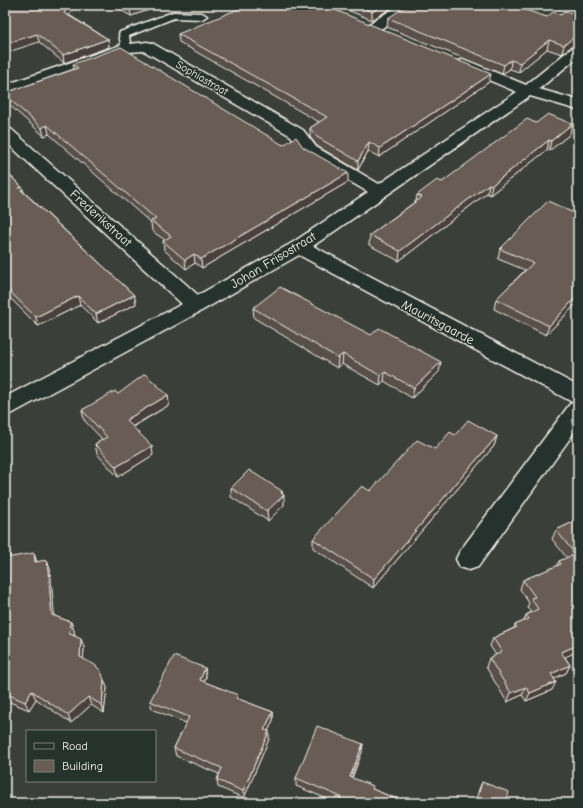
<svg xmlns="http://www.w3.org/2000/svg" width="583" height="808" font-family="'Comic Neue',sans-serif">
<rect width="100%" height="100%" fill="#3a3f39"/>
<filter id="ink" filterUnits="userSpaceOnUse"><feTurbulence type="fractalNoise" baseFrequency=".025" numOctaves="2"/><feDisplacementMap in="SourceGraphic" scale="8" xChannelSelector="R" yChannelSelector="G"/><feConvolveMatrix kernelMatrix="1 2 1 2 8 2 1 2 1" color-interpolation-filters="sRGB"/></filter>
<g filter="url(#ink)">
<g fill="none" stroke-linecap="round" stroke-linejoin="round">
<g stroke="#f4f1e8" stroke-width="3">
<path id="service" d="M173,12L202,13L207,16L202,19L174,18L129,36L131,48L126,51L122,50L119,34L120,32Z"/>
</g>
<g stroke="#f4f1e8" stroke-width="3">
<path id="minor" d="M399,5H415L413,8L379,30L374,31L369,30L367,27L369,24Z
M147,42L152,43L303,130L316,147L379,184L517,92L458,67L456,64L458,61L463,60L468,61L526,85L573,47L578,46V57L539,89L578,100V110L530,96L313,246L578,386V427L478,567L469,570L460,567L456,559L460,551L570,404L574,403L299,255L203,310L13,413L5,415V397L182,304L5,141V127L11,129L198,295L292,243L368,192L304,155L291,136L144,51L128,52L5,95V85L121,45Z"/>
</g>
<path stroke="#f4f1e8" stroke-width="2" stroke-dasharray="3 2" stroke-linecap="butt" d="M219,8L225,5"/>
<use href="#service" fill="#26332d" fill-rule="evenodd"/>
<use href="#minor" fill="#26332d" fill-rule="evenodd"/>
</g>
<path fill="#594f48" stroke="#f4f1e8" d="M5,5L69,15L108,39L109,47L64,63L39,42Z
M112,5H163L131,16Z
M335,5H396L372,20Z
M561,15H578V45L572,46L562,54L547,49L519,72L510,69L502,74L387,27L388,18L547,17Z
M178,34L489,82L379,157L368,151L358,170L317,146L310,137V128L319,122L179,42Z
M73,64L283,145L303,147L348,182L202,268L195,263L186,269L164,250L163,241L165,240L152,231L151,223L49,134L44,136L6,102L5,93L74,69Z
M536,123L570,134L549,151L547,150L490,195L487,193L399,261L369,245L370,235L416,201L417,195L442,182Z
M5,171L22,187L24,192L134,295L136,304L98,323L80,305L38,326L5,293Z
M548,201L578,302L546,335L494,309L496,299L525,270L498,259L500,249Z
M253,308L439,372L412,398L384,381L380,385L342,364L337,368L254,318Z
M118,394L168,395L169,405L133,427L153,455L118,477L97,454L95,444L102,439L84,420L82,410Z
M455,435L497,436L494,446L373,588L313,548V539L370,491L435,449Z
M231,488L282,491L284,505L268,521L231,497Z
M578,520L565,657L570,665L566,673L554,679L552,690L526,701L522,695L507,702L486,667L489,658L496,655L490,646L493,638L514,628L515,625L524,621L526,615L531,612L527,608L529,603L520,589L523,580L557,566L559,561L567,558L552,539L556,530Z
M9,554V558L37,562L50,569L54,616L71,622L74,631V632L75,636L84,647L83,659L104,680L107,688L104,713L91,705L71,723L36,699L29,710L5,700V680H6L5,679V647L8,643L6,590Z
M205,668L206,677L204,682L238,699L273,712V720L268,731L269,739L244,798L218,787L217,780L219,774L176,756L174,748L186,723L152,709L150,701Z
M362,752L352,778L372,789L407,803H337L296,786V778Z
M482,782L506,803H475L479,789Z"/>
<path fill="#49403b" stroke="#f4f1e8" d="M69,5H75L66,21L64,13Z
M138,5H163L131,16L130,8Z
M383,5H396L372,20V12Z
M37,34L39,42L5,53V44Z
M574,37H578V45L572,46L562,54L564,45Z
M108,39L109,47L64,63L63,55Z
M549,40L547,49L519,72L520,63Z
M511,60L510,69L502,74L504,65Z
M491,74L489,82L379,157L380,148Z
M572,124L570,134L549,151L551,141Z
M47,125L49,134L44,136L42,128Z
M549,140L547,150L490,195L492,185Z
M369,142L368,151L358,170V161Z
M348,173V182L202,268L201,259Z
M489,184L487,193L399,261L400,251Z
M22,187L24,196L19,188Z
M194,254L195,263L186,269L185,260Z
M134,295L136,304L98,323L96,314Z
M578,295V302L546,335L549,326Z
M78,296L80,305L38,326L36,317Z
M343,354L342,364L337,368L338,358Z
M441,362L439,372L412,398L414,388Z
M385,372L384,381L380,385L381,376Z
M168,395L169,405L128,429L126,420Z
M497,436L494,446L373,588L374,579Z
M152,446L153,455L118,477L116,467Z
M282,491V496L284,495V505L268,521L267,511Z
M5,545L9,554V568L6,558Z
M34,553L37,562H35Z
M47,560L50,569L55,623L52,615Z
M71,622L74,631V632L75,636L68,633L69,626Z
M81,639L84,647L83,666L80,657Z
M578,645V651L557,661L561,652Z
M570,665L566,673L547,682L551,674Z
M205,668L206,677L201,688L200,680Z
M104,680L107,688L104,713L102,705Z
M556,682L552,690L526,701L530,693Z
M526,687L522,695L507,702L511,693Z
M32,691L36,699L29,710L25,702Z
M88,697L91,705L71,723L68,715Z
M273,712V720L265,738L264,730Z
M269,731V739L244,798L243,791Z
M363,744L362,752L349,784L350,777Z"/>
<path fill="#685c54" stroke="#f4f1e8" d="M5,5H69L64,13L108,39L63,55L37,34L5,44Z
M125,5H138L130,8Z
M248,5H323L491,74L380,148L369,142L358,161L317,137L310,128L327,117L178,34Z
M356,5H383L372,12Z
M408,5H510L547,17L553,12L561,15L565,11L578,15V37H574L564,45L549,40L520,63L511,60L504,65L388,18Z
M121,47L283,145L296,137L303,147L348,173L201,259L194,254L185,260L163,241L171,236L151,221L156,219L47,125L42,128L5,95V93L78,68L73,64Z
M548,114L572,124L551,141L549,140L492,185L489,184L400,251L370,235L422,197L417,195L437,180L442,182L527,119L536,123Z
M5,171L22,187L19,188L134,295L96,314L78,296L36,317L5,287Z
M548,201L578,215V295L549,326L496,299L533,263L500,249Z
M280,287L371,335L379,328L441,362L414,388L385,372L381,376L343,354L338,358L253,308Z
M145,374L168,395L126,420L152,446L116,467L95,444L107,437L82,410L115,391L118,394Z
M468,420L497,436L374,579L313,539L362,486L370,491L417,440L435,449L450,432L455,435Z
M249,470L282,491L281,493L284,495L267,511L231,488Z
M578,520V645L561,652L570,665L551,674L556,682L530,693L526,687L511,693L489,658L502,652L493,638L517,627L515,625L529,619L526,615L538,609L531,598L535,597L523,580L561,564L559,561L575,554L556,530Z
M5,545L6,558L34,553L35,562L47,560L52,615L71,622L69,626L72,627L68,633L81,639L80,657L95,665L101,671L104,680L102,705L88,697L68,715L32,691L25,702L5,693V680L8,676L5,674V647L8,643L5,580Z
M174,656L205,668L200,680L238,695L236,698L273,712L264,730L269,731L243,791L217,780L222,768L174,748L189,717L150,701Z
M317,726L363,744L350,777L373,786L372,789L407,803H338L341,797L296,778Z
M482,782L509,792L506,803H476Z"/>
</g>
<g text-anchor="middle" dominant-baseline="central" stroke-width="3" stroke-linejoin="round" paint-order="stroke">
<g font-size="11" fill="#f4f1e8" stroke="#26332d">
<text transform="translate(202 78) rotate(30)">Sophiastraat</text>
</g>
<g font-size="13" fill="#f4f1e8" stroke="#26332d">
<text transform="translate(101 218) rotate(42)">Frederikstraat</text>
<text transform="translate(273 260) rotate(-31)">Johan Frisostraat</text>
<text transform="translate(438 322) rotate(28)">Mauritsgaarde</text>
</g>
</g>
<rect width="583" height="808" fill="none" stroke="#26332d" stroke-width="20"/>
<rect x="10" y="10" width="563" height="788" fill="none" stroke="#f4f1e8" stroke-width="1.5" filter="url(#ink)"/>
<rect x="26" y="730" width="130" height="52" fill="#26332d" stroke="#787f78"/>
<rect x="34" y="743" width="20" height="6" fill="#26332d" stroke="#787f78"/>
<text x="62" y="750" font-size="12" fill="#f4f1e8">Road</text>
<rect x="34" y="760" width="20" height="12" fill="#685c54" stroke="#787f78"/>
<text x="62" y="770" font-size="12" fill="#f4f1e8">Building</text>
</svg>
